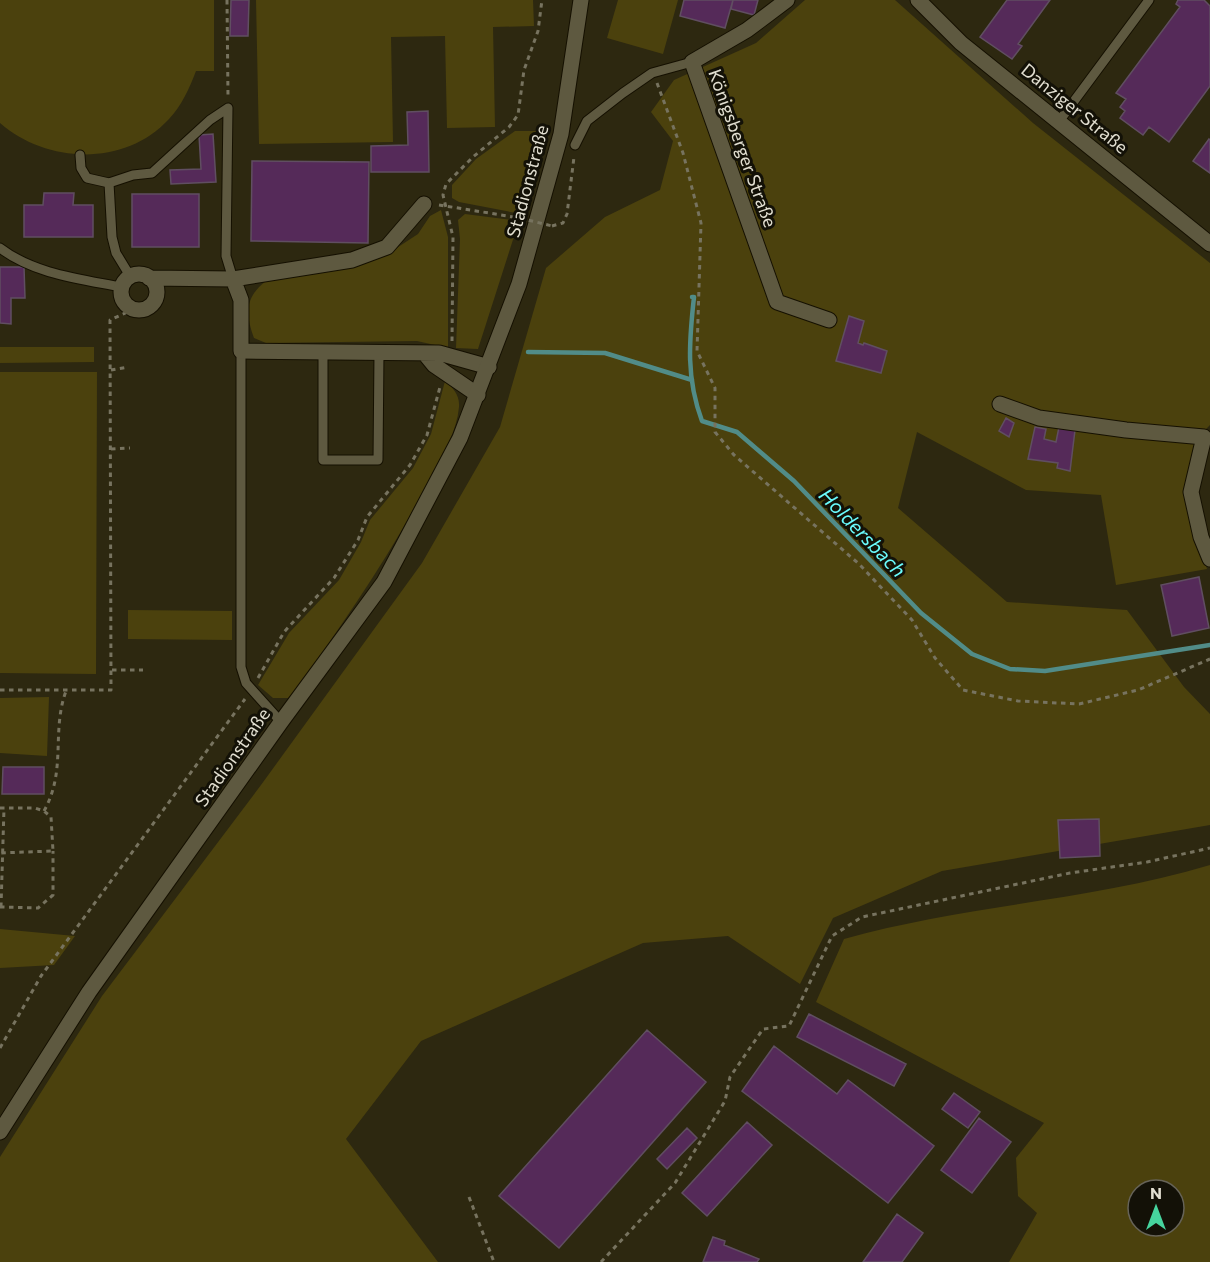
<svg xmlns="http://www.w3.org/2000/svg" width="1210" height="1262" font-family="Commissioner,sans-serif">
<rect width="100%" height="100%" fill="#2d2810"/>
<path fill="#4b410d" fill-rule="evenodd" d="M0,0H214V71H196C189,89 182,105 169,119C125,167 47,164 0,123Z
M256,0H533L534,26L493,27L495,127L447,128L445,36L391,37L393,142L259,144Z
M618,0H678L663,54L607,38Z
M805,0H895L1033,123L1210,263V425L1203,432L1186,493L1207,569L1116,585L1101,495L1026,490L917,432L898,508L1007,602L1127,610L1184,687L1210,714V825L942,871L833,918L800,984L728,936L643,943L421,1041L346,1139L438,1262H0V1157L102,996L261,785L422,563L500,427L546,268L605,217L660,190L673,141L651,112L674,80L756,43Z
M515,131H546L521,214L459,202L452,198V185L476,159Z
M441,210L448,237V348L417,341L266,343L254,338C245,314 245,297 266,281L389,253L418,234L430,216Z
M465,214L519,221L478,349L456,348L460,239L458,220Z
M0,347H94V362L0,363Z
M0,372H97L96,674L0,673Z
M445,381C453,388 460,395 459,407C457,431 443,454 432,475C393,552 343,623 293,694L288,698H273L258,685L289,633L339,580L361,542L370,520L413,468L431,434Z
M128,610L232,611V640L128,639Z
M49,697L47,756L0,753V698Z
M1210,865V1262H1009L1037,1213L1018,1196L1016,1158L1044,1123L816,1002L844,939C964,905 1090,901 1210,865ZM1138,1190H1174V1226H1138Z
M0,929L75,936L54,965L0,968Z"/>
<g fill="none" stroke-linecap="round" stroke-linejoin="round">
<path stroke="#518c88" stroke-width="4.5" d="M692,297H694C689,342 686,378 702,421L737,432L794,481L921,613L972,654L1010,669L1045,671L1210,645
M528,352L605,353L692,380"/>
</g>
<path fill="#552a59" stroke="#604e61" stroke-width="1.5" d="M231,0H249L248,36H230Z
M684,0H733L725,28L680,16Z
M733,0H758L754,15L731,9Z
M1007,0H1050L1018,44L1022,46L1012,59L980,37Z
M1178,0H1204L1210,6V86L1169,142L1149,127L1143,135L1120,118L1125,111L1120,107L1126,99L1116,93L1180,7L1176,4Z
M428,111L429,172H371V146L408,145L407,112Z
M213,134L216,182L171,184L170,170L201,169L199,135Z
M1209,139L1210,140V173L1193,161Z
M252,161L369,162L368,243L251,241Z
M44,193H74L73,205H93V237H24V205H43Z
M132,194H199V247H132Z
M0,267H24L25,298H11V324L0,323Z
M849,316L864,321L858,343L863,345L864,343L887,351L881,373L836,361Z
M1006,418L1014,423L1009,437L999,431Z
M1035,427L1046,429L1044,439L1056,442L1059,427L1075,430L1070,471L1057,468L1058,463L1028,459Z
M1199,577L1209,628L1172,636L1161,585Z
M3,767H44V794H2Z
M1099,819L1100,856L1060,858L1058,820Z
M809,1014L906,1064L894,1086L797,1037Z
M647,1030L706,1082L559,1248L499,1196Z
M774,1046L837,1094L848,1080L934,1146L888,1203L742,1091Z
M954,1093L980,1112L968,1128L942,1109Z
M979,1118L1011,1142L972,1193L941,1170Z
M747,1122L772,1145L707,1216L682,1193Z
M687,1128L697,1138L667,1169L657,1159Z
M897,1214L923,1233L902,1262H863Z
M713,1237L725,1241L724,1245L759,1259L757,1262H703Z"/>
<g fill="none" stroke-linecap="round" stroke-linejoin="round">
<g stroke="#151000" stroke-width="11">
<path id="service" d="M228,108L226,256L233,279
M1060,120L1149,0
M575,145L587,121L623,93L652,73L692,62
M80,155L81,168L87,178L109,183L133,175L152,173L210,120L228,108
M109,183L112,237L116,253L130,276
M0,248C34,274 80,279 121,287
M241,351V667L246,683L281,722
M323,352V460H378L379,353"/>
</g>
<g stroke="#151000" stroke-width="17">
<path id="minor" d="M787,0L747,30L692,62L777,302L829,320
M918,0L961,43L1210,244
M121 292a18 18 0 1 1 36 0a18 18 0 1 1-36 0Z
M149,278L233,279L241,300V351L439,353L489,367
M233,279L352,260L387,247L424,204
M425,354L434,365L478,395
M1000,404L1039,418L1126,430L1204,437L1191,492L1201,537L1210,559"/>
</g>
<g stroke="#151000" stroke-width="17">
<path id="tertiary" d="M0,1132L89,992L281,722L384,582L460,438L519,284L561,134L581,0"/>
</g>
<path stroke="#77735f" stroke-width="3" stroke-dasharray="4.5 4.5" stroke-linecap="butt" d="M227,0L228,97
M657,83L683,153L701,223L697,351L715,388V432L734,455L859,564L912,620L935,658L963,690L1018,701L1079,704L1138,690L1210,659
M439,205L520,218
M552,226L563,223L567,214L574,157
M452,341L453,237L443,195L446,184L473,157L509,127L518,115L524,70L538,31L542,0
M111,370L128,367
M111,449L130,448
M112,670H143
M258,678L284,632L334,578L358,540L367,517L410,465L427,435L440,387
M0,690H111L110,320L134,309
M0,808H35L44,811L51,817L53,851L0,853
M44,811C67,770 51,732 66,691
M0,907L38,908L53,895V851
M1,907L4,808
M0,1048L41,976L245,699
M469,1197L494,1262
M601,1262L675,1183L725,1101L730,1077L763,1029L789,1026L832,936L862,917L1070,873L1147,862L1210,848"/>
<use href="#service" stroke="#5e5940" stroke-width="9"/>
<use href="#minor" stroke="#5e5940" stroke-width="15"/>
<use href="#tertiary" stroke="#5e5940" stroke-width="15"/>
<path stroke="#77735f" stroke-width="3" stroke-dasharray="4.5 4.5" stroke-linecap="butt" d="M520,218L552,226"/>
</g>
<g text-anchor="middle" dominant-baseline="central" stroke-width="6" stroke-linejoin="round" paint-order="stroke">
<g font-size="18" fill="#e2dfd1" stroke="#131107">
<text transform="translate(1075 108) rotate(39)">Danziger Straße</text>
<text transform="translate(743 148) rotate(70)">Königsberger Straße</text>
<text transform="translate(527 181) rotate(-75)">Stadionstraße</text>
<text transform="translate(232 757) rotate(-55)">Stadionstraße</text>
</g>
<g font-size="20" font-style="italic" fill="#6afbfd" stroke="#131107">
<text transform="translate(863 532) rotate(46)">Holdersbach</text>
</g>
</g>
<g transform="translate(1156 1208)"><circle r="28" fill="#131107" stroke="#666358" stroke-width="1.5"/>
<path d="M0-4.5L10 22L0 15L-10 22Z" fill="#46d49e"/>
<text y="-9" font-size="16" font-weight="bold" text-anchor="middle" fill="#e2dfd1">N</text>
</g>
</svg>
